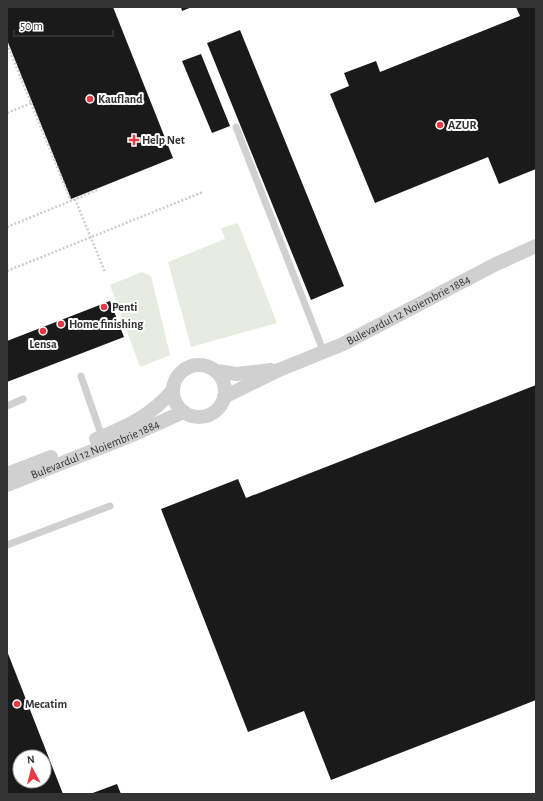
<svg xmlns="http://www.w3.org/2000/svg" width="543" height="801" font-family="'Alegreya Sans',sans-serif">
<rect width="100%" height="100%" fill="#fff"/>
<path fill="#e6ecdf" d="M238,223L277,323L191,347L168,262L225,239L221,228Z
M142,272L151,276L170,355L140,367L110,285Z"/>
<path fill="#1a1a1a" fill-rule="evenodd" d="M7,7H113L173,158L71,199L7,40Z
M181,7H192L182,11Z
M516,7H536V169L499,184L488,157L375,203L330,94L349,86L344,73L376,61L380,72L520,16Z
M240,30L344,286L311,300L207,43Z
M201,54L230,126L212,133L182,61Z
M110,301L124,337L7,382V341Z
M536,385V700L331,780L304,711L248,732L161,509L238,479L246,498Z
M7,651L63,794H7ZM20,757H44V781H20Z
M117,784L121,794H90Z"/>
<g fill="none" stroke-linecap="round" stroke-linejoin="round">
<path stroke="#cdcdcd" stroke-width="2.5" stroke-dasharray="2 2" stroke-linecap="butt" d="M7,44L71,201L99,189
M7,113L31,103
M75,199L105,272
M7,227L71,201
M7,271L203,192"/>
<path stroke="#d0d0d0" stroke-width="7" d="M236,127L324,353
M81,376L102,437
M7,406L23,399
M7,545L110,506"/>
<g stroke="#d0d0d0" stroke-width="14">
<circle cx="199" cy="391" r="26"/>
<path d="M216,371L237,374L271,370"/>
<path id="s1" d="M224,397L279,370L343,344L496,264L536,246"/>
<path d="M96,439C125,428 152,415 172,391"/>
<path d="M7,474L51,457"/>
<path id="s2" d="M7,485L130,436L183,412"/>
</g>
</g>
<g fill="#e63946" stroke="#fff" stroke-width="1.5">
<circle cx="90" cy="99" r="4"/>
<circle cx="440" cy="125" r="4"/>
<path d="M132 134h4v4h4v4h-4v4h-4v-4h-4v-4h4z"/>
<circle cx="104" cy="307" r="4"/>
<circle cx="61" cy="324" r="4"/>
<circle cx="43" cy="331" r="4"/>
<circle cx="17" cy="704" r="4"/>
</g>
<g text-anchor="middle" dominant-baseline="central" stroke-width="4" stroke-linejoin="round" paint-order="stroke">
<g font-size="12" font-weight="bold" fill="#333" stroke="#fff" text-anchor="start">
<text x="98" y="99">Kaufland</text>
<text x="448" y="125">AZUR</text>
<text x="142" y="140">Help Net</text>
<text x="112" y="307">Penti</text>
<text x="69" y="324">Home finishing</text>
<text x="43" y="344" text-anchor="middle">Lensa</text>
<text x="25" y="704">Mecatim</text>
</g>
<g font-size="12" fill="#333" stroke="#fff">
<text stroke="none"><textPath href="#s1" startOffset="204">Bulevardul 12 Noiembrie 1884</textPath></text>
<text stroke="none"><textPath href="#s2" startOffset="95">Bulevardul 12 Noiembrie 1884</textPath></text>
</g>
</g>
<rect width="543" height="801" fill="none" stroke="#333333" stroke-width="16"/>
<g transform="translate(32 769) rotate(353)"><circle r="19" fill="#ffffff" stroke="#adadad"/>
<path d="M0-3L7 15L0 10L-7 15Z" fill="#e63946"/>
<text y="-6" font-size="11" font-weight="bold" text-anchor="middle" fill="#333333">N</text>
</g>
<path d="M14 30v6h99v-6" fill="none" stroke="#333333" stroke-width="2"/>
<text x="20" y="30" font-size="12" fill="#333333" stroke="#ffffff" stroke-width="3" paint-order="stroke">50 m</text>
</svg>
